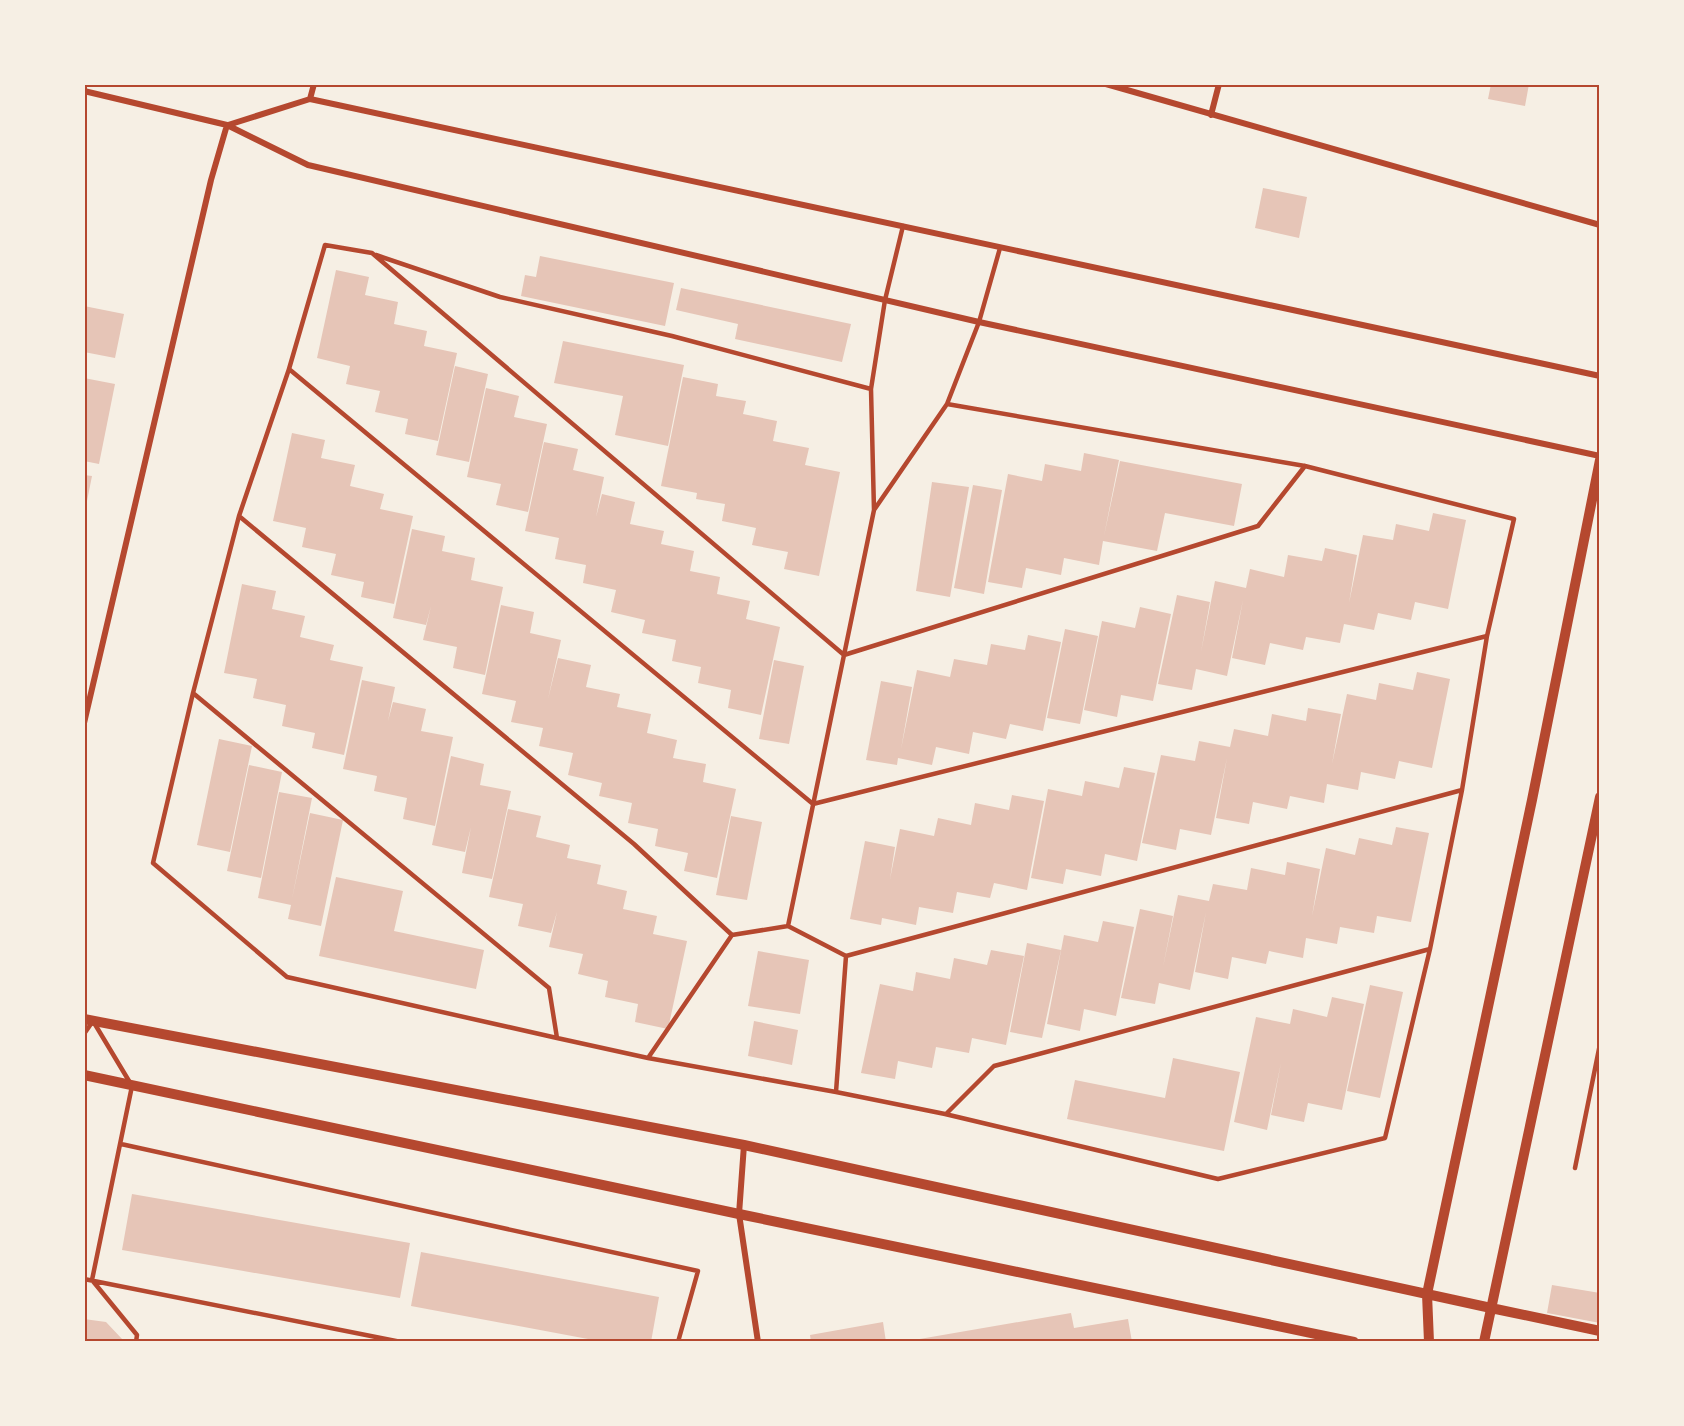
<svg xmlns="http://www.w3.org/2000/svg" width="1684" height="1426" font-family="'Golos Text',sans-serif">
<rect width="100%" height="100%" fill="#f6efe4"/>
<path fill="#e6c5b7" d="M1491,84H1529L1525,106L1488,99Z
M1263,188L1307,197L1299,238L1255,228Z
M540,256L674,283L665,326L521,296L525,275L536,277Z
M336,270L369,277L365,295L398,302L394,324L427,331L424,346L457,353L438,441L405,434L408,419L375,412L380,391L346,384L350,366L317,358Z
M681,288L851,324L842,362L735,339L738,324L676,310Z
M84,306L124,314L115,358L84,352Z
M563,341L684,365L668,446L615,435L623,396L554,383Z
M455,366L488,374L469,462L436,455Z
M683,377L718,384L716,396L746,401L743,414L777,421L773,441L809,448L805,465L840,472L819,576L784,569L788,552L752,545L756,528L722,521L725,504L696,499L697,493L661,486Z
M84,378L115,384L99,464L84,461Z
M486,388L519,396L514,417L547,424L528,512L496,505L501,484L467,477Z
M292,433L325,440L321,458L355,465L350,486L384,494L380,509L413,516L394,604L361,597L364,582L331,575L336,554L302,547L306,528L273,521Z
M544,442L578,449L573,470L604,477L596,517L602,494L635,502L630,524L664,531L661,544L694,551L690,571L720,577L717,594L750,601L746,619L780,627L761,715L728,708L731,690L698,683L701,667L672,661L676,640L642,633L645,620L611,612L616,590L583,583L586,565L555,559L559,538L525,531Z
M1084,453L1119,460L1104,536L1120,461L1242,484L1234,526L1165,513L1157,551L1103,541L1099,565L1064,558L1061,575L1026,568L1022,588L988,582L1008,474L1042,481L1045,464L1081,471Z
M84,475L92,476L85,511L84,510Z
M932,482L969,487L950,597L916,591Z
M973,485L1002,490L984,594L954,588Z
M1433,513L1466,520L1448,609L1415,602L1411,620L1378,613L1374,630L1344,624L1340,643L1306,637L1303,650L1270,643L1265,665L1232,658L1243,600L1227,676L1196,669L1192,690L1158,684L1177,595L1210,602L1201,652L1215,581L1246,588L1250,569L1284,577L1288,555L1322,561L1325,548L1357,555L1349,603L1363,535L1393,540L1396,524L1429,531Z
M412,529L445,536L442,551L475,558L471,580L503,587L485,675L453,668L457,647L423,640L431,606L426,625L393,618Z
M242,584L276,591L272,609L305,616L300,637L334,645L330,660L363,667L344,755L312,748L315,733L282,726L286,705L253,698L257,679L224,673Z
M501,605L534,612L530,633L561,640L548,699L558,658L591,665L586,687L620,694L617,707L651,714L647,733L677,740L673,758L706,764L703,782L736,789L717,878L684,871L688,853L655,846L658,829L628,823L632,803L599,796L602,783L568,775L573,753L539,746L543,728L511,722L516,701L482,694Z
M1140,607L1171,614L1153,701L1121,695L1117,717L1084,710L1102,621L1135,628Z
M1065,629L1098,636L1080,724L1047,718Z
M1028,635L1061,642L1043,731L1010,724L1006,739L973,732L969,754L936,747L932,765L898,758L897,765L866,760L881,681L912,687L901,749L917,670L950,677L954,659L987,665L991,644L1025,650Z
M774,660L804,666L789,744L759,739Z
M1417,672L1450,679L1432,768L1399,761L1395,779L1361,772L1358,790L1327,784L1324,803L1290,796L1287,809L1253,802L1249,824L1216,818L1227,758L1211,835L1180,829L1176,850L1142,843L1161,755L1195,761L1199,741L1230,747L1234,729L1268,736L1272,714L1306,721L1308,708L1341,714L1332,764L1347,694L1376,700L1379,683L1413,690Z
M362,680L395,687L388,721L393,702L426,709L421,731L453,737L435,826L403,819L407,798L374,791L377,776L343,769Z
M219,739L252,746L230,852L197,845Z
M451,756L484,764L480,785L511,791L492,879L462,873L471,827L465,852L432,845Z
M249,765L282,772L261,878L227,871Z
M1124,767L1155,773L1137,861L1105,854L1101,876L1066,869L1063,884L1031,878L1048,789L1082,796L1085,781L1119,788Z
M279,792L312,798L292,899L310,813L343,820L321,926L288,919L291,905L258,898Z
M1012,795L1044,801L1027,890L994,883L990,898L957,892L953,913L919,907L916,925L882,918L881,925L850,919L865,841L895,847L890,879L900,829L934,836L938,818L971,825L975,803L1009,810Z
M508,809L541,816L536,837L570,845L567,858L601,865L597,884L627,891L623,909L657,916L653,934L687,941L668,1029L635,1022L638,1004L605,997L608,981L578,974L583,954L549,947L557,912L551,933L518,926L523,904L489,897Z
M731,816L762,822L747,900L716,895Z
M1396,827L1429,833L1411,922L1377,916L1374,933L1340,927L1337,944L1306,938L1303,958L1269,951L1266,964L1232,957L1228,979L1195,972L1206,912L1190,990L1159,983L1155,1004L1121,998L1140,909L1173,916L1163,967L1178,895L1209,901L1213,884L1247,890L1251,868L1285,875L1287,862L1320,869L1312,916L1326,848L1355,855L1359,838L1392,845Z
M336,877L403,891L394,931L484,950L476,989L319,956Z
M1103,921L1134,927L1116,1016L1084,1009L1080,1031L1047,1024L1064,935L1098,942Z
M1027,943L1061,950L1042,1038L1010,1032Z
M991,950L1024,956L1006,1045L972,1038L969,1053L936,1047L932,1068L898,1061L895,1079L861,1073L880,984L913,991L916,972L950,979L954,958L987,965Z
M758,951L809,960L800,1014L748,1006Z
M1370,985L1403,992L1380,1098L1347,1091Z
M1332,997L1364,1004L1342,1110L1308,1103L1304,1122L1271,1115L1281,1063L1267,1130L1234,1122L1256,1017L1290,1024L1293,1009L1327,1017Z
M754,1021L798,1030L792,1065L748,1056Z
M1173,1058L1240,1072L1224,1151L1067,1119L1075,1080L1165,1098Z
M132,1194L410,1243L400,1298L122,1250Z
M421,1252L659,1297L651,1342H604L411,1306Z
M1552,1285L1600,1293V1323L1547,1313Z
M1071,1313L1074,1328L1128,1319L1132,1342H908V1341Z
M84,1319L106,1322L123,1340V1342H84Z
M883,1322L886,1342H811L810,1335Z"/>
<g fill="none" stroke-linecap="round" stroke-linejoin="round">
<path stroke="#b5482f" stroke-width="4.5" d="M376,255L500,297L672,336L871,389
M289,369L239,516L634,844L732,935
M947,404L1305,466L1514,519L1487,636
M1305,466L1258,526L844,655L372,253L325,245L289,369L813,804L1487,636L1462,790
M874,510L947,404L979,322L1000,248
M239,516L193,693L549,988L557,1038
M193,693L153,863L287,977L557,1038L648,1058L836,1092L945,1114L1218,1179L1385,1138L1430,949L1462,790L846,956
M788,926L874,510L871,389L885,300L903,226
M84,1034L93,1021L132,1086L92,1280L137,1335L136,1342
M648,1058L732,935L788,926L846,956L836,1092
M946,1114L994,1066L1430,949
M121,1144L698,1271L678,1342
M1575,1168L1600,1044
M84,1279L401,1342"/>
<path stroke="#b5482f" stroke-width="6" d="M1106,84L1600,225
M84,91L227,125L308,165L979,322L1600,456
M310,99L314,84
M1211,115L1219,84
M228,125L310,99L1600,376
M84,723L211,180L227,125
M744,1145L739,1214L758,1342"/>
<path stroke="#b5482f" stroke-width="10" d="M84,1019L744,1145L1491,1308L1600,1331
M84,1075L739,1214L1354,1342
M1429,1342L1427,1294L1532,800L1600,460
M1484,1342L1600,797"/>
</g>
<rect width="1684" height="1426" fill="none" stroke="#f6efe4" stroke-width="171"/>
<rect x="86" y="86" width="1512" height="1254" fill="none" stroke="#b5482f" stroke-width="2"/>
</svg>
